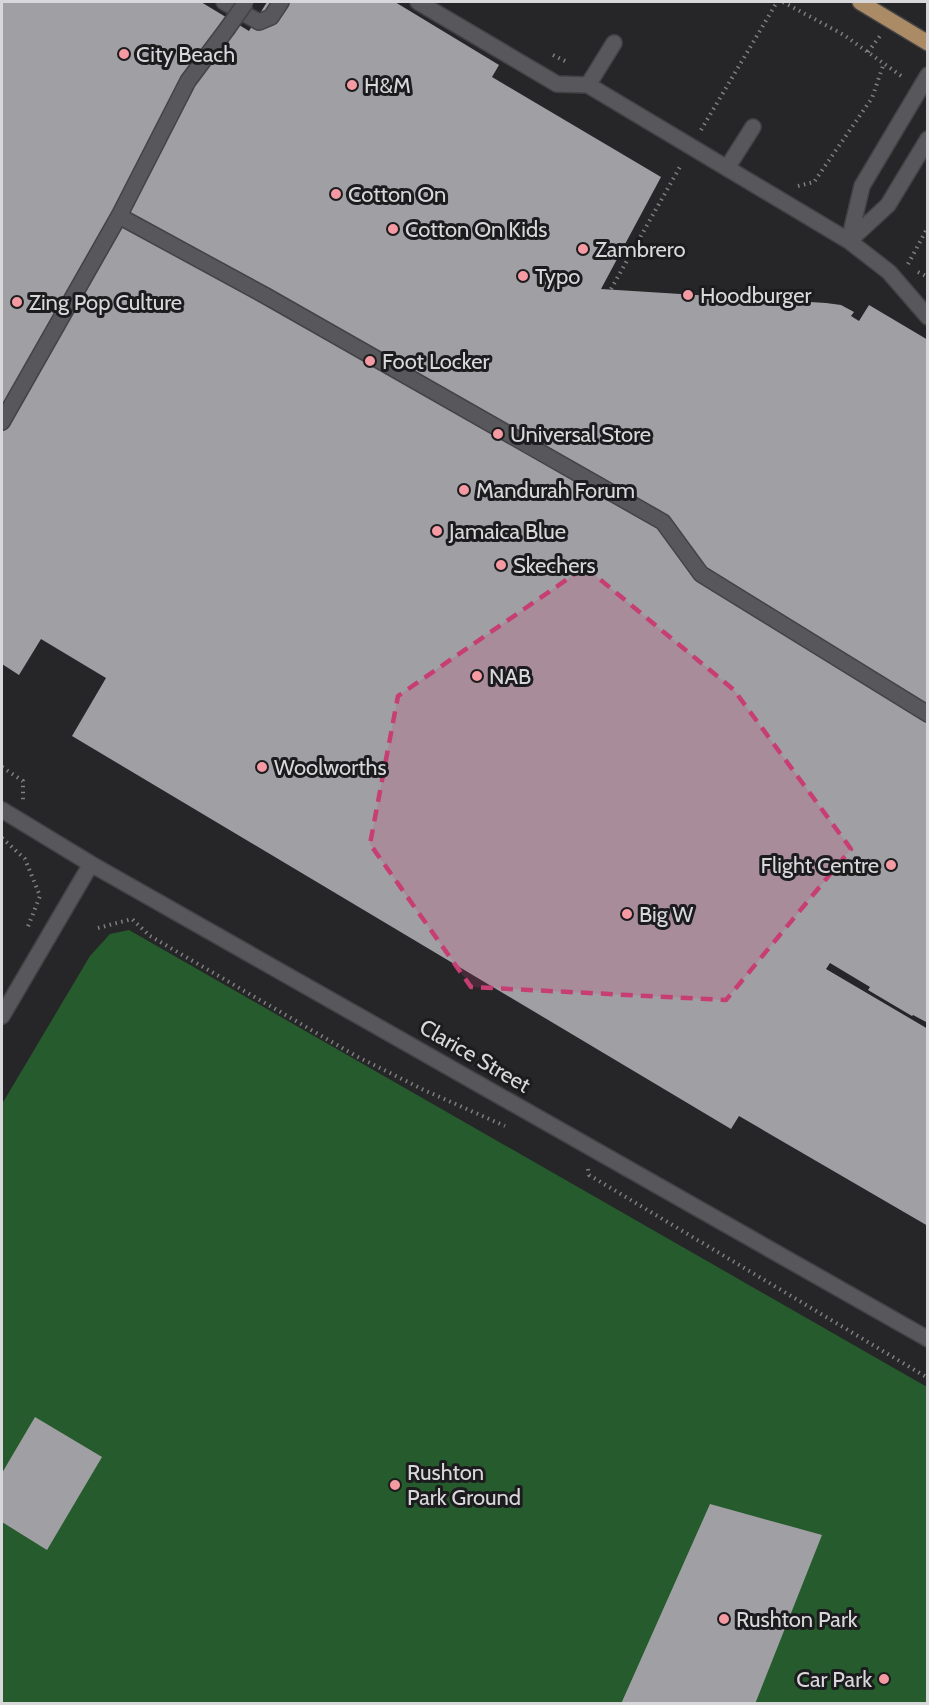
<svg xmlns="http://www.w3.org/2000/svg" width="929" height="1705" font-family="Cabin,sans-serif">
<rect width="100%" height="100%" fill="#262628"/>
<path fill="#265c2d" d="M129,930L927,1387V1703H2V1104L90,956L110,934Z"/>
<path fill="#a0a0a4" d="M2,2H201L249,31L267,2H395L499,65L492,77L661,177L601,289L826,303L841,305L854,312L851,316L859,321L869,305L928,340V1023L913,1015L912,1016L868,990L870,987L830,963L826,969L928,1029V1226L739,1116L731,1129L72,736L106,678L41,639L19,675L2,664Z
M35,1417L102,1457L47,1550L2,1522V1473Z
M710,1504L822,1535L755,1704H621Z"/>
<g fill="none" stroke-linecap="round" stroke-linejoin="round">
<g stroke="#434345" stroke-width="18">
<path id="minor" d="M224,2L259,22L271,17L281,2
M418,2L557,84L588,85
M614,43L588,85L849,241L889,272L928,317
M727,168L753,127
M119,216L266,296L663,522L701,574L928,714
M849,241L862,186L928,75
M849,241L888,205L928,139
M2,422L119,216L188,81L227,29
M2,810L91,864L928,1339
M2,1016L91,864"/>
</g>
<g stroke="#434345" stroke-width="18">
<path id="major" d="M860,2L928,43"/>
</g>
<path stroke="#7f7f81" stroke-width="4" stroke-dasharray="1.5 4.5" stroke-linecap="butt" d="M783,2L844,35L904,78
M868,52L880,36
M553,55L567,62
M701,130L777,2
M798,186L814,182L872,98L884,63
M908,264L928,227
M918,272L928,277
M611,289L681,165
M2,767L23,781V800
M2,838L25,859L40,896L27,929
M98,928L132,919L150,936L356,1056L424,1090L505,1126
M588,1169L589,1175L928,1378"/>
<use href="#minor" stroke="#58575b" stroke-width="15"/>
<use href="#major" stroke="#ab8b65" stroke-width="15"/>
<g stroke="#434345" stroke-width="18" stroke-linecap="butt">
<path id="minor-bridge" d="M227,29L246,2"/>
</g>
<use href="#minor-bridge" stroke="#58575b" stroke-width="15"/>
</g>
<path fill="#c63e74" fill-opacity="0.2" stroke="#c63e74" stroke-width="4.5" stroke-dasharray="12 8" stroke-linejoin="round" d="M585,567L734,690L851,849L726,1000L471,987L370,844L398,696Z"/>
<g fill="#f49aa2" stroke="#1c1c1f" stroke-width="2">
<circle cx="124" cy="54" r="6"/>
<circle cx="352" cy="85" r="6"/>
<circle cx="336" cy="194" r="6"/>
<circle cx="393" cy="229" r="6"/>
<circle cx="583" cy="249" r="6"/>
<circle cx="523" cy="276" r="6"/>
<circle cx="688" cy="295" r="6"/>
<circle cx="17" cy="302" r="6"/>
<circle cx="370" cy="361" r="6"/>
<circle cx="498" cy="434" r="6"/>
<circle cx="464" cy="490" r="6"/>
<circle cx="437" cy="531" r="6"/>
<circle cx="501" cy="565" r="6"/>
<circle cx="477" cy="676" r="6"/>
<circle cx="262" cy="767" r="6"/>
<circle cx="891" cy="865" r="6"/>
<circle cx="627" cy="914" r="6"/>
<circle cx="395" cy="1485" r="6"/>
<circle cx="724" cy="1619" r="6"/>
<circle cx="884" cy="1679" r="6"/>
</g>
<g text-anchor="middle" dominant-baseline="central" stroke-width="6" stroke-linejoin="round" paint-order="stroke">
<g font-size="22" fill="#d8d8da" stroke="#1c1c1f" text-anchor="start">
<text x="136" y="54">City Beach</text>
<text x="364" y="85">H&amp;M</text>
<text x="348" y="194">Cotton On</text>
<text x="405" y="229">Cotton On Kids</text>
<text x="595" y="249">Zambrero</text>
<text x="535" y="276">Typo</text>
<text x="700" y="295">Hoodburger</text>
<text x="29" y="302">Zing Pop Culture</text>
<text x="382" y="361">Foot Locker</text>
<text x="510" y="434">Universal Store</text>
<text x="476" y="490">Mandurah Forum</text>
<text x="449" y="531">Jamaica Blue</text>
<text x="513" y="565">Skechers</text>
<text x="489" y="676">NAB</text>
<text x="274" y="767">Woolworths</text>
<text x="879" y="865" text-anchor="end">Flight Centre</text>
<text x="639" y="914">Big W</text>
<text x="407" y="1472">Rushton<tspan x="407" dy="25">Park Ground</tspan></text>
<text x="736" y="1619">Rushton Park</text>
<text x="872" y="1679" text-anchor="end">Car Park</text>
</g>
<g font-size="22" fill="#d8d8da" stroke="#1c1c1f">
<text transform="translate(475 1056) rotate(30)">Clarice Street</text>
</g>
</g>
<rect width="929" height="1705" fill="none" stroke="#d8d8da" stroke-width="6"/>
</svg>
